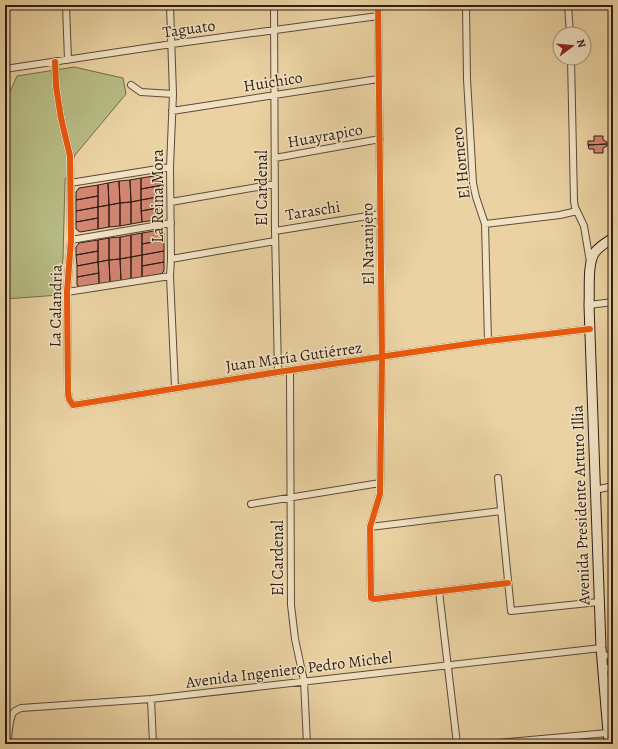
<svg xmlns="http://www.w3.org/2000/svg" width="618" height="749" font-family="Alegreya,serif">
<rect width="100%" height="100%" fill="#ead2a2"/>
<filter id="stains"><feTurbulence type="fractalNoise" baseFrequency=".005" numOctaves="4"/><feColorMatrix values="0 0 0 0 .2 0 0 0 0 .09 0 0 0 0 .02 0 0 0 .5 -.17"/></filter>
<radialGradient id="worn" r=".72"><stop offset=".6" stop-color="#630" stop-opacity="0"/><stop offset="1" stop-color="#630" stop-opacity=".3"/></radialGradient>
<path fill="#b7bb84" stroke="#736c4c" d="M74,67L123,78L126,94L75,155L65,180L63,258L59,295L5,299V103L17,76Z"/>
<path fill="#d28672" stroke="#2f1d15" d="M594,136H603V140L607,142V144L588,145V141H594Z
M607,144V146L603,148V153H594V149H589L588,145Z
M160,175L163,178V185L141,189V178Z
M141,178V200L131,202L130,180Z
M130,180L131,202L120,203L119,181Z
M119,181L120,203L109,205L108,183Z
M108,183L109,205L98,207V185Z
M98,185V196L76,200V192L79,188Z
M163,185V196L141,200V189Z
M98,196V207L76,211V200Z
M163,196V207L141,211V200Z
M141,200L142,222L131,224V202Z
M131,202V224L120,226V203Z
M120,203V226L109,227V205Z
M109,205V227L98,229V207Z
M98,207V218L76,222V211Z
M163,207V215L161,219L142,222L141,211Z
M98,218V229L80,232L76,229V222Z
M160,230L164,233V240L142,244V233Z
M142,233V255L131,257V235Z
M131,235V257L120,259V237Z
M120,237V259L109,260V238Z
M109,238V260L98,262V240Z
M98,240V251L76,255V247L79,243Z
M164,240V251L142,255V244Z
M98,251V262L77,266L76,255Z
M164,251V262L142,266V255Z
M142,255V277L131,279V257Z
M131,257V279L121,281L120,259Z
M120,259L121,281L110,282L109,260Z
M109,260L110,282L99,284L98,262Z
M98,262L99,273L77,277V266Z
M164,262V271L161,274L142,277V266Z
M99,273V284L80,287L77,285V277Z"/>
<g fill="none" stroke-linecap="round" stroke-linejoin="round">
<g stroke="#5e4a38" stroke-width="8">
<path id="street" d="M66,5L68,60
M170,5L173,94L170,167L171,259L170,276L175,387
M274,5L275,231L278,372
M378,5L382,358L380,494L370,527L371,598L375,599L508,583
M466,5L467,79L473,183L476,197L485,224L488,341
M568,5L570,34
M571,58L574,201L575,207L584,226L590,262
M55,62L56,86L61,118L70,156L71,240L67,292L68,392L69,399L73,405L278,372L488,341L590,329
M5,69L172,44L378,16
M131,85L141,92L173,94
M172,111L378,79
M275,158L380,139
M70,183L170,167
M171,202L275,184
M485,224L560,215L577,211
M275,231L380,214
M71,240L171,223
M171,259L275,241
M67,292L170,276
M589,305L613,302
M290,370L291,605L295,639L304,681L307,744
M498,478L511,611L599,602
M595,490L613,486
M251,504L380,483
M370,527L501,511
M439,591L457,744
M601,656L613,655
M602,669L613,667
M151,699L153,744
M8,744C8,737 9,715 15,711C17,710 19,709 21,708L151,699L601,648
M487,744L608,733"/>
</g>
<g stroke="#2f1d15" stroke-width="11">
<path id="secondary" d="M609,744L601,648L589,305C590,290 587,263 595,252C600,246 607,242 613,238"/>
</g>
<use href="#street" stroke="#f1e2c3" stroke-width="6"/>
<use href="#secondary" stroke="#f1e2c3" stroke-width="9"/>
<g stroke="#f1e2c3" stroke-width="8">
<path id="cycleway" d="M378,5L382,358L380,494L370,527L371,598L375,599L508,583
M55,62L56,86L61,118L70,156L71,240L67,292L68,392L69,399L73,405L278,372L488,341L590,329"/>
</g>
<use href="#cycleway" stroke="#e8590c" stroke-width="6"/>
</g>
<g text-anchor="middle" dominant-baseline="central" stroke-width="3" stroke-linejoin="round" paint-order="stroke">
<g font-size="16" fill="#2f1d15" stroke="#f1e2c3">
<text transform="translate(189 29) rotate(-8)">Taguato</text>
<text transform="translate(273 82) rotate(-9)">Huichico</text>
<text transform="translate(325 136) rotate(-10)">Huayrapico</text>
<text transform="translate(461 163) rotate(-96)">El Hornero</text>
<text transform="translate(262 188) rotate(-90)">El Cardenal</text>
<text transform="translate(158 196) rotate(-90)">La Reina Mora</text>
<text transform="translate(313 211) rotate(-9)">Taraschi</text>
<text transform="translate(368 244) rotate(-91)">El Naranjero</text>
<text transform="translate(56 306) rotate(-89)">La Calandria</text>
<text transform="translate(294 357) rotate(-8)">Juan María Gutiérrez</text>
<text transform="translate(581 505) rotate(-92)">Avenida Presidente Arturo Illia</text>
<text transform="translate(278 558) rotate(-90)">El Cardenal</text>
<text transform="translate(289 670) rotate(-7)">Avenida Ingeniero Pedro Michel</text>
</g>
</g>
<rect width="618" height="749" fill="none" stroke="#ead2a2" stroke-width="20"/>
<rect x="6" y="6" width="606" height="737" fill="none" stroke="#2f1d15" stroke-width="2"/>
<rect x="10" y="10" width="598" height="729" fill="none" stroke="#2f1d15"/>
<g transform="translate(572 46) rotate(74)"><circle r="19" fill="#f1e2c3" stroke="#a3937d"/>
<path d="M0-3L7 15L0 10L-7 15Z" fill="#8f2418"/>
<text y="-6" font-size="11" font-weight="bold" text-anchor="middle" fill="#2f1d15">N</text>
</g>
<rect width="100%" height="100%" filter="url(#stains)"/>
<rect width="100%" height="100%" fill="url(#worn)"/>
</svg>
